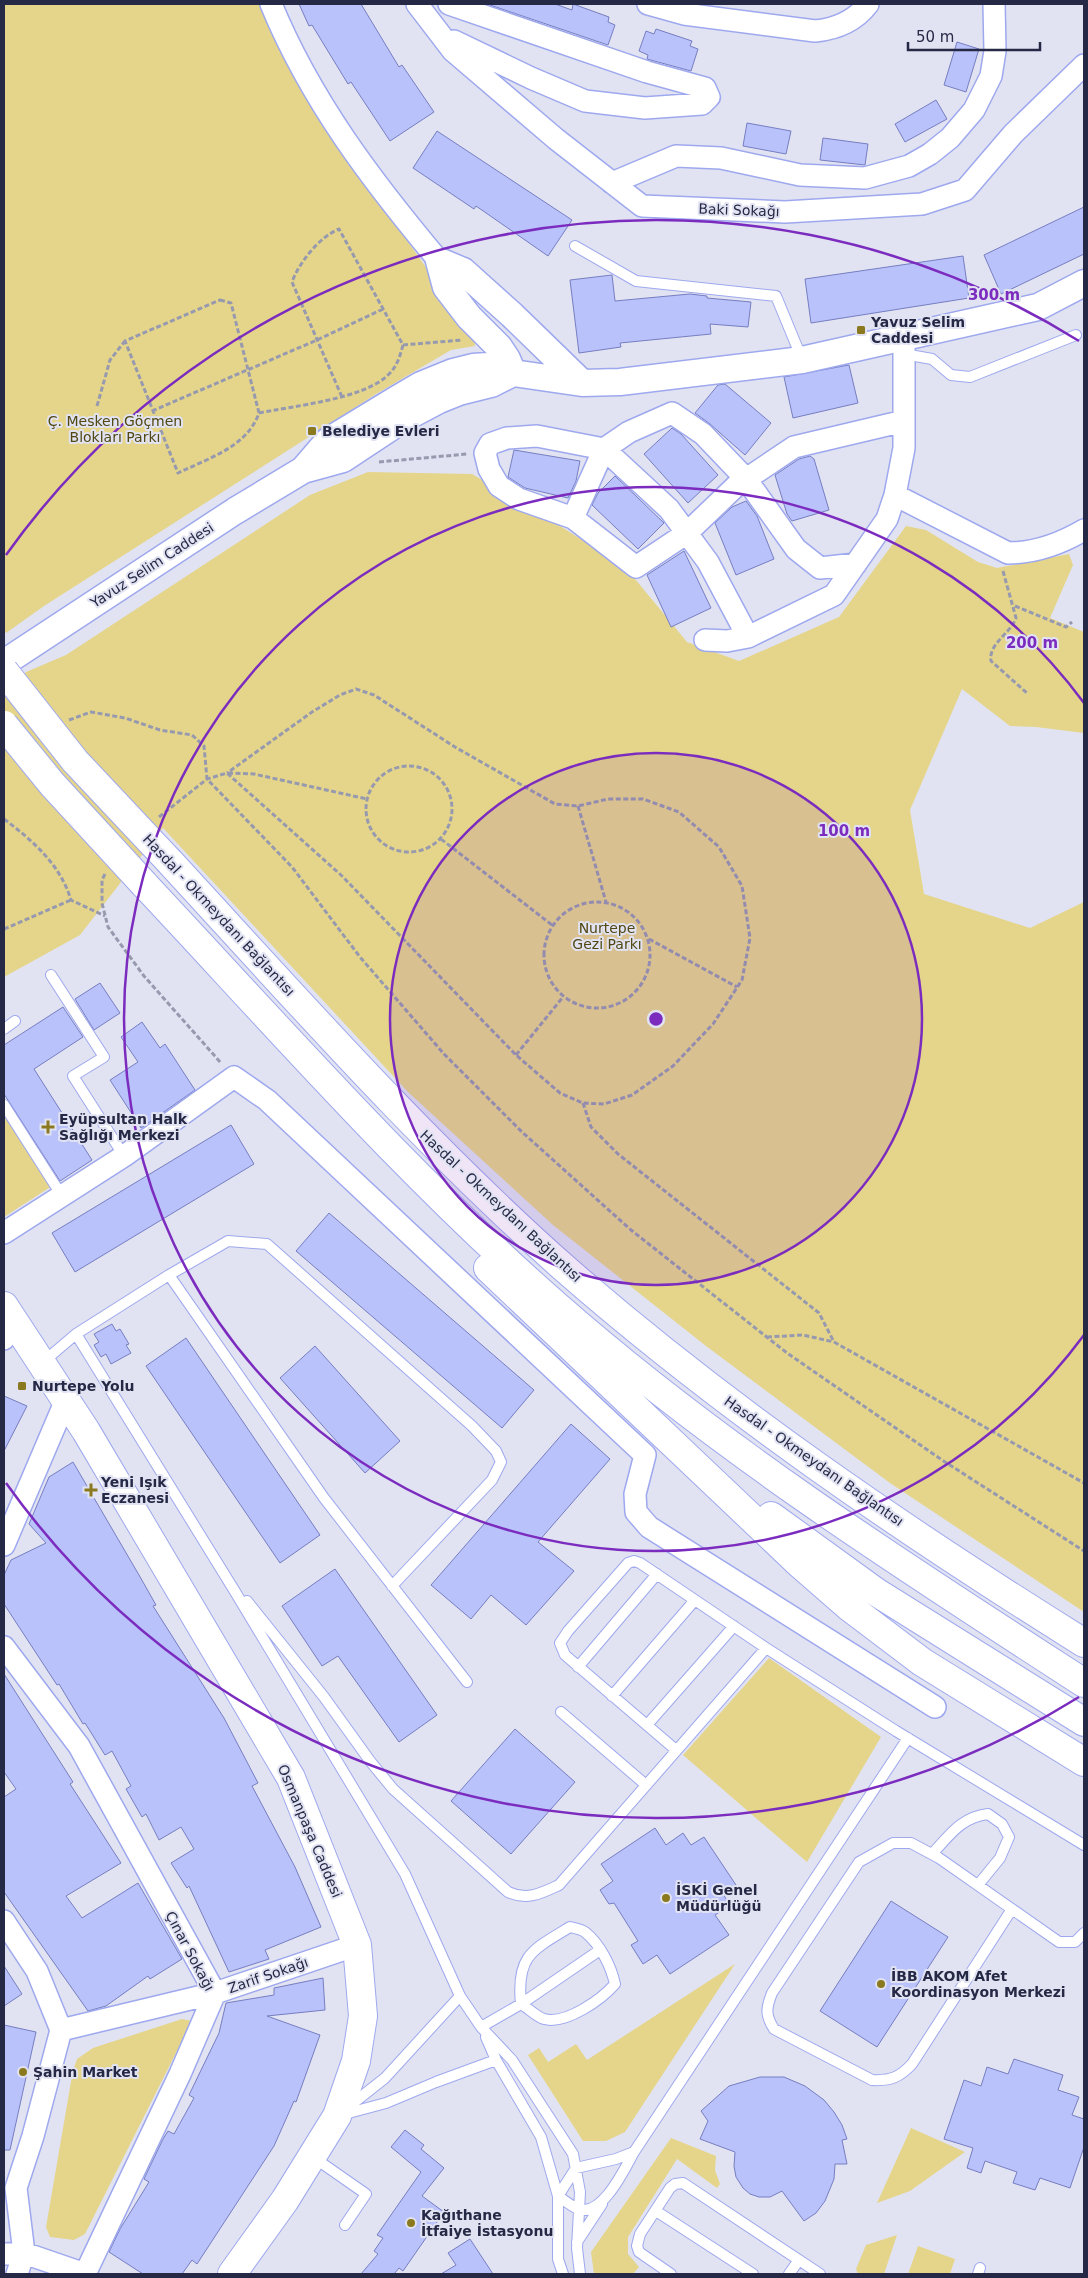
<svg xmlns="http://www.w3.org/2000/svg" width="1088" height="2278" font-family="'DejaVu Sans',sans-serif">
<rect width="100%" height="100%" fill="#e1e3f2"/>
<path fill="#e5d58a" d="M4,4H267L278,47L406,239L473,334L475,346L451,350L376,394L44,606L6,633L4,630Z
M368,472L472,474L557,524L626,568L687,642L739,661L839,617L906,526L926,530L978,562L997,568L1069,554L1073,565L1050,618L1084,632V733L1036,727L1010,726L962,689L910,810L924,894L1030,928L1084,902V1612L890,1483L706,1346L553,1225L408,1092L163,828L80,935L4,977V696L26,672L66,655L310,495Z
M4,1111L52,1186L4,1217Z
M769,1658L881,1737L807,1862L683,1755Z
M735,1964L625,2132L606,2141H583L528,2055L539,2048L548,2062L576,2044L587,2060Z
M182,2019L192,2021L85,2234L74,2240L50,2237L46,2227L73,2070L77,2059L93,2048Z
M911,2128L965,2152L910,2191L877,2203Z
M671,2138L716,2156L715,2170L720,2184L717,2188L677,2159L628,2237V2254L639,2267L633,2274H594L591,2252Z
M897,2235L884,2274H858L856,2269L866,2245Z
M918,2246L955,2259L950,2274H908Z"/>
<path fill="#b9c2fb" stroke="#767ec1" d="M299,4H361L399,67L402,65L434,112L390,141L351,82L348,84L312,25L309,26Z
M487,4H555L572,10L573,4L609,17L608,22L615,25L608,45Z
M656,29L692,41L690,46L698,49L691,71L647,59L648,55L639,51L646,31L654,34Z
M957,42L979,49L966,92L944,85Z
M936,100L947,119L905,142L895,124Z
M747,123L791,131L786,154L743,146Z
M437,131L572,220L548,256L476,206L474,209L413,168Z
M823,138L868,144L865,165L820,160Z
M1084,207V254L1001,294L984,255Z
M963,256L969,298L811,323L805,279Z
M612,275L615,301L690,294L707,296V298L751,302L748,327L710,324L711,334L620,343L621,347L579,353L570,280Z
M849,365L858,403L793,418L784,377Z
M725,384L771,423L745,455L710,424L695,413L718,385Z
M672,428L681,434L718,475L688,503L644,454Z
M514,450L580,461L576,481L568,498L525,488L508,477Z
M810,456L814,459L829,510L792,521L787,514L775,475L799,459Z
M615,476L664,523L638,549L592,505L598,493Z
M746,501L757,516L774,559L736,575L715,523L732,507Z
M684,551L711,608L671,627L647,575Z
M100,983L120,1013L94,1030L75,999Z
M63,1007L83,1037L34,1069L92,1160L60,1181L4,1094V1045Z
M142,1022L160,1048L165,1044L195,1090L141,1128L110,1080L138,1062L121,1037Z
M231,1125L254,1164L75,1272L52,1233Z
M329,1213L534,1390L502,1428L296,1251Z
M112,1324L116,1331L120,1329L129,1344L126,1345L131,1353L111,1364L106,1354L101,1357L94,1345L99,1342L94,1334Z
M186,1338L320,1535L280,1563L146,1366Z
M315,1346L400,1441L365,1473L280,1378Z
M4,1396L27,1406L4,1451Z
M571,1424L610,1459L538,1542L574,1571L526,1625L491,1595L471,1619L431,1585Z
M73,1462L139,1575L156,1605L153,1606L224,1718L258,1783L252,1786L295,1867L321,1927L265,1950L269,1959L229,1972L189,1886L187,1888L171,1863L194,1849L181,1827L159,1840L146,1814L142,1817L126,1789L131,1786L112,1751L105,1755L85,1723L83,1724L59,1684L57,1685L4,1604V1575L11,1560L46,1543L29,1524L49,1477Z
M335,1569L437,1715L399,1742L338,1656L322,1666L282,1606Z
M4,1674L73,1782L70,1784L121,1863L66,1896L82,1918L138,1883L182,1959L150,1979L148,1976L106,2006L88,2011L4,1892V1797L16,1789L4,1772Z
M515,1729L575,1782L511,1854L451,1801Z
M655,1828L666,1845L683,1833L691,1845L704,1837L736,1885L723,1894L730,1905L715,1915L729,1935L670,1974L657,1955L643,1964L631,1945L638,1941L614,1903L609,1904L600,1890L613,1881L601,1864Z
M891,1901L948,1937L877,2047L820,2011Z
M4,1966L22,1994L4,2006Z
M323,1978L325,2010L267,2016L320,2035L296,2102L294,2101L274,2146L197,2264L192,2260L182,2274H143L109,2252L120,2229L149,2182L144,2179L163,2139L168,2131L174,2134L194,2098L189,2095L219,2033L226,2003L274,1995V1988Z
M4,2025L36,2032L10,2150H4Z
M1014,2059L1063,2075L1058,2090L1079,2097L1072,2115L1084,2119V2147L1070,2188L1040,2178L1035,2190L1013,2183L1017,2172L985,2161L981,2173L967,2168L973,2148L944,2139L964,2080L981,2086L987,2067L1008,2074Z
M760,2077H784L805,2086L824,2100L834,2112L842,2125L847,2139L842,2140L847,2164H835L834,2179L825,2201L816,2213L804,2221L782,2191L770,2197H759L750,2194L743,2188L736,2177L734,2166L735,2152L700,2139L708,2121L701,2111L729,2086Z
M405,2130L424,2145L421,2149L444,2168L422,2196L444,2212L403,2271L399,2268L394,2274H361L378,2254L374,2251L383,2238L377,2235L421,2172L391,2147Z
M470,2239L493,2274H441L456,2265L448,2253Z"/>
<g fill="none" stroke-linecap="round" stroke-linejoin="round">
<g stroke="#9ea8ee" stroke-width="12">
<path id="service" d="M575,246L636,281L776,296L802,359
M904,354L932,359L951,375L970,377L1076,335
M51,975L104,1057L73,1076L124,1156
M4,1029L15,1021
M4,1105L62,1196
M169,1275L228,1241L267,1244L472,1426L496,1451L501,1462L492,1480L392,1586
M76,1334L169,1275L324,1498L467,1682
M42,1363L76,1334L234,1590L405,1874L460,1996L481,2027L512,2060L573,2154L580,2192L577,2248L580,2274
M247,1601L324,1697L370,1761L393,1789L508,1892C527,1901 542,1893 559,1885L766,1648
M578,1667L657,1574
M612,1696L695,1600
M561,1712L646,1785
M647,1725L734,1626
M676,1750L565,1655L560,1643L568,1631L628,1563L634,1561L640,1563L766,1648L896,1731L1084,1845
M932,1854C949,1836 961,1817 988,1814L1002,1824L1009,1837L1000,1858L978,1885
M1012,1909L912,2064C900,2077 891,2081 872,2080L774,2029C765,2015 766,2008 772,1993L859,1862L893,1843H911L939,1858L1059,1942H1075L1084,1933
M570,1927C574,1928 581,1929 585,1932C600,1944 611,1966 615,1984C602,1999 566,2025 544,2019C537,2017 528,2008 521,2004C516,1956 532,1950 570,1927Z
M481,2027L521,2004L600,1950
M486,2037L496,2060L541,2137L558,2196V2259L563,2274
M347,2108L385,2078L460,1996
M341,2115L386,2103L436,2082L496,2060
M634,2152L908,1738
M634,2152C625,2168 602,2218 578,2209C571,2206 564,2200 558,2196L576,2168L616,2159Z
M313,2157L366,2194L345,2225
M656,2211L753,2274
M577,2242L602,2204
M671,2274L639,2252L637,2246L640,2234L670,2188L675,2184L683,2183L820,2274
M789,2274L799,2260
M978,2274L980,2268"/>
</g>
<g stroke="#9ea8ee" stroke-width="24">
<path id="minor" d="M271,4C311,101 372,181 439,261
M417,4L453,51L556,139L642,206L785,212L922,204L965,190L1013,134L1084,65
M449,4L647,72L705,88L709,97L702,104L645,108L585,101L531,78L454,41
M648,4L684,14L815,31C836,29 855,21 868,4
M612,183L676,156L721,158L800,175L865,178L909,166L930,154L950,138L974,110L991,76L995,51L994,4
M895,495L1008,553C1036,553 1060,544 1084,530
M573,518L604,449L629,432L672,413L703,434L746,479L796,549L820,568L856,564
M748,637L708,562L669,509L604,449L537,436L507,438L490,444L485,453L489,469L499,486L519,499L573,518L636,567L687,533L736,486L794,447L904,421
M705,640L727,641L748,637L834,595L887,519L895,495L904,448V337
M4,1233L124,1156L234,1077L267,1100L645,1455L635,1494L636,1512L649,1527L935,1707
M4,1339L14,1321
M4,1545L66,1400
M4,1647L79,1746L215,1993L180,2074L85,2274
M4,1921L37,1971L61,2030L33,2136L16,2188L24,2253L17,2274
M61,2030L215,1993L357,1945
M4,2254L24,2253L85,2274"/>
</g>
<g stroke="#9ea8ee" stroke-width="29">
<path id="tertiary" d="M513,373L507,359L499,347L469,317L446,287L439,261L463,271L512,315L582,383
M303,470L328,441L397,399L421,385L453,372L473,367L488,366L513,373L582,383L620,382L802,360L1038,307L1084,283
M4,663L235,511L303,470L343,459L405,418L439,400L459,392L491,384L513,373"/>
</g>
<g stroke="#9ea8ee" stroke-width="30">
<path id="secondary" d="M4,1306L86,1431L291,1778L357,1945L363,2016L356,2061L337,2116L285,2200L232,2274"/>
</g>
<g stroke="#9ea8ee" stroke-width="30">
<path id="motorway" d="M170,862C297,1000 422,1142 563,1267C724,1408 903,1530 1084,1643
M144,884C279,1028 409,1177 558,1307C720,1449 903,1566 1084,1683
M488,1268L801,1565L848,1606L922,1662L1084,1762
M771,1516L876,1592L1084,1722"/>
</g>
<path stroke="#979aae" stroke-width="3" stroke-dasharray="5 2.5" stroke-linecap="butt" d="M220,300L231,303L259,413C247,447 209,458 178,473L125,341Z
M403,345L462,340
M97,406L110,360L125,341
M152,411L317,340L383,309
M259,413C293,406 364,399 388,375C397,367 400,356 403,345L339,229C319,237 299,263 292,282L342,397
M379,462L467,454
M1003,571L1016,618C1011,633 988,644 991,661L1028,694
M1015,606L1066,627L1072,622
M69,720L91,712L125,718L160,730L192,735L204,746L207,779L292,867L360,957L444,1054L522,1132L631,1230L787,1353L942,1460L1084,1551
M366 809a43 43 0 1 1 86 0a43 43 0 1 1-86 0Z
M228,773L254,774L367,799
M578,806L606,902
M159,817L207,779L227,773L341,875L516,1055L560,1093L583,1103L604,1104L632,1095L673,1066L713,1024L742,980L750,938L742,886L719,847L679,812L643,799H608L578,806L555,804L455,747L374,695L356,689L340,695L312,712L227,773
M4,819C33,841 60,864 71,900L105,916
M441,839L552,925
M105,874L102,880V903L108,927L144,976L221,1063
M544 955a53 53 0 1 1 106 0a53 53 0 1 1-106 0Z
M4,929L71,900
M649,939L737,987
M516,1055L563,997
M583,1103L591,1127L618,1154L819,1313L834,1342L1084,1483
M767,1337L803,1335L834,1342"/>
<use href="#service" stroke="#fff" stroke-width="10"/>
<use href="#minor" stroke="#fff" stroke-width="21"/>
<use href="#tertiary" stroke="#fff" stroke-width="26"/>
<use href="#secondary" stroke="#fff" stroke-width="28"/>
<use href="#motorway" stroke="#fff" stroke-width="28"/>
<g stroke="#9ea8ee" stroke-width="30" stroke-linecap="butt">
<path id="motorway-bridge" d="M4,671L75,761L170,862
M4,725L52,784L144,884"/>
</g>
<use href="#motorway-bridge" stroke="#fff" stroke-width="28"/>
</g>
<circle cx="656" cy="1019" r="266" fill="#7b2cbf" fill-opacity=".12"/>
<g fill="none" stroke="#7b2cbf" stroke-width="2.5">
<circle cx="656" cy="1019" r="266"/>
<path d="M1084 1335A532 532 0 1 1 1084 703"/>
<path d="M1079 1697A799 799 0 0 1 6 1483M6 555A799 799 0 0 1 1079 341"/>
</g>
<g fill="#8a791e" stroke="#e1e3f2" stroke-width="2">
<rect x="856" y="325" width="10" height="10" rx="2.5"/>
<rect x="307" y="426" width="10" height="10" rx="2.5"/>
<path d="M45.5 1119.5h5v5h5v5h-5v5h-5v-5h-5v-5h5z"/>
<rect x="17" y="1381" width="10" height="10" rx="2.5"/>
<path d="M88.5 1482.5h5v5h5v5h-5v5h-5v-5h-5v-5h5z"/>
<circle cx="666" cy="1898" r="5"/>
<circle cx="881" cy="1984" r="5"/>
<circle cx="23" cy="2072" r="5"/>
<circle cx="411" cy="2223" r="5"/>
</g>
<g text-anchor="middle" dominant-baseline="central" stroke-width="4" stroke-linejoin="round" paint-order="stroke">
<g font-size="14" fill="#262945" stroke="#e1e3f2">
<text transform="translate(739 210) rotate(2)">Baki Sokağı</text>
<text transform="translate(152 565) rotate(-33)">Yavuz Selim Caddesi</text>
<text transform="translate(219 915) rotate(47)">Hasdal - Okmeydanı Bağlantısı</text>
<text transform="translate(501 1206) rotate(43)">Hasdal - Okmeydanı Bağlantısı</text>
<text transform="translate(814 1461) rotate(35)">Hasdal - Okmeydanı Bağlantısı</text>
<text transform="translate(310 1831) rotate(67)">Osmanpaşa Caddesi</text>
<text transform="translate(190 1951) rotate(62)">Çınar Sokağı</text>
<text transform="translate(268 1975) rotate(-19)">Zarif Sokağı</text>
</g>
<g font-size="14" font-weight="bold" fill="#262945" stroke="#e1e3f2" text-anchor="start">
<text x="871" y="322">Yavuz Selim<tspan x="871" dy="16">Caddesi</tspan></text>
<text x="322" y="431">Belediye Evleri</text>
<text x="59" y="1119">Eyüpsultan Halk<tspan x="59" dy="16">Sağlığı Merkezi</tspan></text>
<text x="32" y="1386">Nurtepe Yolu</text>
<text x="101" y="1482">Yeni Işık<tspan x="101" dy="16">Eczanesi</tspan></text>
<text x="676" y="1890">İSKİ Genel<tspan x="676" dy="16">Müdürlüğü</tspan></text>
<text x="891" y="1976">İBB AKOM Afet<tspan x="891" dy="16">Koordinasyon Merkezi</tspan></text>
<text x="33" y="2072">Şahin Market</text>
<text x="421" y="2215">Kağıthane<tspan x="421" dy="16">İtfaiye İstasyonu</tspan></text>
</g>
<g font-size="14" fill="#514711" stroke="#e1e3f2">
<text x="115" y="421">Ç. Mesken Göçmen<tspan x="115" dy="16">Blokları Parkı</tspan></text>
<text x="607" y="928">Nurtepe<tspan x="607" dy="16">Gezi Parkı</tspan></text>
</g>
</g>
<circle cx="656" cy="1019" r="8" fill="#7b2cbf" stroke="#e1e3f2" stroke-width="2.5"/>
<g font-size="15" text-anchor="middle" font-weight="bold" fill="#7b2cbf" stroke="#e1e3f2" stroke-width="4" stroke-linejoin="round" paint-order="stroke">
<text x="994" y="300">300 m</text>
<text x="1032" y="648">200 m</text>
<text x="844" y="836">100 m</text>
</g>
<rect width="1088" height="2278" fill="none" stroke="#262945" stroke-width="10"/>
<path d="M908 42v8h132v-8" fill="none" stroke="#262945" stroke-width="2.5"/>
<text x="916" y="42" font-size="15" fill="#262945" stroke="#e1e3f2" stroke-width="4" paint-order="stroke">50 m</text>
</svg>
